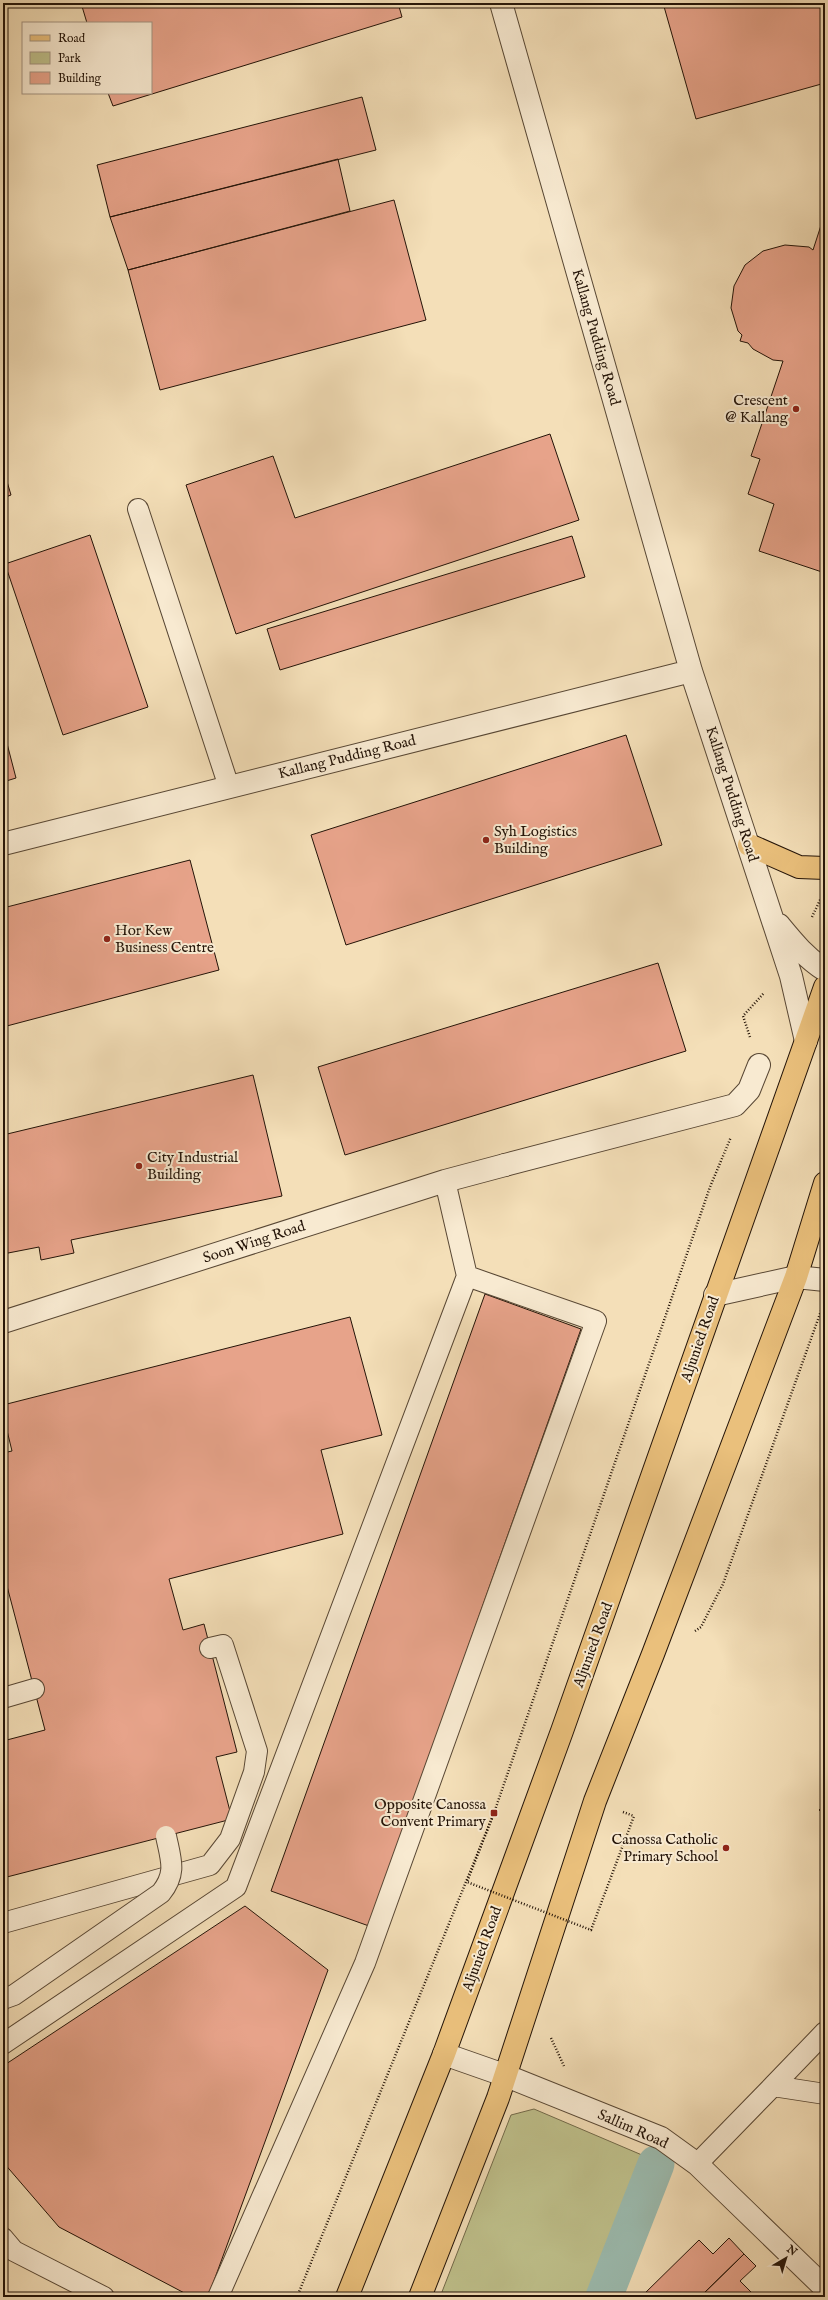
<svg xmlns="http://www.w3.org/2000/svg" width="828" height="2300" font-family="'IM FELL English',serif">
<rect width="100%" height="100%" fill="#f4dfb8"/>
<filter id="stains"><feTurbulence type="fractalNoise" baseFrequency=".005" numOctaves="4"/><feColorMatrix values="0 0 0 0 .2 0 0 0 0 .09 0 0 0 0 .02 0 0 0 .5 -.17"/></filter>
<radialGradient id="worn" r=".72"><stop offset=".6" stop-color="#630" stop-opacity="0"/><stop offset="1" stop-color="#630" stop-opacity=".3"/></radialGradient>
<path fill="#bfc18c" stroke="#726a4a" d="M534,2109L649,2158L593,2297H440L511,2115Z"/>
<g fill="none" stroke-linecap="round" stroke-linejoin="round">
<path stroke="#9cbcb0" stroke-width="37" d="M604,2297L656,2164"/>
</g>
<path fill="#e7a38a" stroke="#241408" d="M81,3H398L402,17L113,106L108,93H151V23H87Z
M663,3H825V83L696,119Z
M362,97L376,150L110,217L97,165Z
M338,159L350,211L128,270L110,217Z
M394,200L426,320L160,390L128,270Z
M825,213V573L759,551L774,504L748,494L760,459L751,456L783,361L773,360L753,349L748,343L740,341L742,335L738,331L731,308L734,286L745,265L763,251L785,245L809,247L813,250Z
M550,434L579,520L236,634L186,485L273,456L295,518Z
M3,468L11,495L3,498Z
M90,535L148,707L63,735L5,564Z
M572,536L585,577L280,670L267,629Z
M3,728L16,778L3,782Z
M626,735L662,845L346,945L311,835Z
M190,860L219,970L3,1027V908Z
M658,963L686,1051L345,1155L318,1067Z
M253,1075L282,1196L71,1240L74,1253L41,1260L39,1247L3,1254V1135Z
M485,1294L581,1329L369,1926L271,1891Z
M350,1317L382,1435L321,1450L343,1534L169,1579L183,1630L204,1624L237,1752L216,1757L232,1819L3,1878V1741L45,1730L3,1571V1453L12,1451L3,1414V1405Z
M825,1804V1815L819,1810Z
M245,1906L328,1970L208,2297H192L59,2227L3,2162V2066Z
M825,2164V2173L820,2168Z
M729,2238L744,2254L700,2297H641L699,2240L713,2254Z
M744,2254L756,2266L740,2281L755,2296L700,2297Z"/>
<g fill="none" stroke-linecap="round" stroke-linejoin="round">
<g stroke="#584734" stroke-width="22">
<path id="service" d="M138,509L229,787
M3,1698L34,1689
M3,1923L210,1865L230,1839L254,1772L257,1751L223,1645L210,1648
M825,2032L773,2086L825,2094
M3,2044L236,1887L467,1276L445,1181
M697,2164L773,2086
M3,2238L14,2251L104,2297
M218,2297L365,1963L596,1321L467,1276"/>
</g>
<g stroke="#584734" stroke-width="24">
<path id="pedestrian" d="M505,1165L735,1105L749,1090L759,1065"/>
</g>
<g stroke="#584734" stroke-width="24">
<path id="minor" d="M501,3L691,671L791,976L806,1041
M3,844L691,671
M779,925C793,942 806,958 825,970
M3,1322L445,1181L505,1165
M444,2054L504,2075L661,2138L697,2164L825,2288"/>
</g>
<g stroke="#584734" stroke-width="24">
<path id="tertiary" d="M715,1295L796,1277L825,1280"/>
</g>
<g stroke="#241408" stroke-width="24">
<path id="primary" d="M749,845L799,867L825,868
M347,2297L444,2054L562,1731L825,987
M420,2297L498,2098L595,1801L653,1654L796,1277L825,1183"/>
</g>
<path stroke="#241408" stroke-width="2.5" stroke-dasharray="1 2" stroke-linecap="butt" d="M812,917L821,898
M750,1037L743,1016L764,993
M695,1631L701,1627L723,1584L821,1311
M623,1812L634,1816
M551,2038L564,2066
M297,2297L494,1813L710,1187L731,1137"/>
<use href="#service" stroke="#f8ead1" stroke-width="20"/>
<use href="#pedestrian" stroke="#f8ead1" stroke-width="22"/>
<use href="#minor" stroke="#f8ead1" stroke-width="22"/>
<use href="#tertiary" stroke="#f8ead1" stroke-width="22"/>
<use href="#primary" stroke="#eac07c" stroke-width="22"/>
<g stroke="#584734" stroke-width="22" stroke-linecap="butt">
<path id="service-bridge" d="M3,1999L14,1995L161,1893C177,1873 171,1860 166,1836"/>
</g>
<path stroke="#241408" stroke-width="2.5" stroke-dasharray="1 2" stroke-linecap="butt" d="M494,1813L467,1882L591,1930L634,1816"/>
<use href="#service-bridge" stroke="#f8ead1" stroke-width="20"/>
</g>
<g fill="#8f2418" stroke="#f8ead1" stroke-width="1.5">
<circle cx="796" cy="409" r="4"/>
<circle cx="486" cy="840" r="4"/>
<circle cx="107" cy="939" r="4"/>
<circle cx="139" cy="1166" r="4"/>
<rect x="490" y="1809" width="8" height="8" rx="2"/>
<circle cx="726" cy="1848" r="4"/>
</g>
<g text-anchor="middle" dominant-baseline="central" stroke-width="4" stroke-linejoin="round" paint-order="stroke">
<g font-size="15" fill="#241408" stroke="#f8ead1">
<text transform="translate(596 337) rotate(74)">Kallang Pudding Road</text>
<text transform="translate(347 757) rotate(-14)">Kallang Pudding Road</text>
<text transform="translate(732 794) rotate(72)">Kallang Pudding Road</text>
<text transform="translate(254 1242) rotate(-18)">Soon Wing Road</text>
<text transform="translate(700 1339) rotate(-71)">Aljunied Road</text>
<text transform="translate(593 1645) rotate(-70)">Aljunied Road</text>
<text transform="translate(482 1949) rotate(-70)">Aljunied Road</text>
<text transform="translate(633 2129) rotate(24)">Sallim Road</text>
</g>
<g font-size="15" fill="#241408" stroke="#f8ead1" text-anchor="end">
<text x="788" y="400">Crescent<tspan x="788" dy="17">@ Kallang</tspan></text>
<text x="494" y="831" text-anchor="start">Syh Logistics<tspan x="494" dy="17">Building</tspan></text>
<text x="115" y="930" text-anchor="start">Hor Kew<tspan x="115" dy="17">Business Centre</tspan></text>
<text x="147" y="1157" text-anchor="start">City Industrial<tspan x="147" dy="17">Building</tspan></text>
<text x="486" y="1804">Opposite Canossa<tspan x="486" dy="17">Convent Primary</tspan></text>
<text x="718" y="1839">Canossa Catholic<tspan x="718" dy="17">Primary School</tspan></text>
</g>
</g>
<rect width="828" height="2300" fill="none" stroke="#f4dfb8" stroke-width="16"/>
<rect x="4" y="4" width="820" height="2292" fill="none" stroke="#241408" stroke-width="2"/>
<rect x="8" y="8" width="812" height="2284" fill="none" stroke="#241408"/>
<rect x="22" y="22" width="130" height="72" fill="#f8ead1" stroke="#a39481"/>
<rect x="30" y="35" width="20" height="6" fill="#eac07c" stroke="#a39481"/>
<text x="58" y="42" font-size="12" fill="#241408">Road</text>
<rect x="30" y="52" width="20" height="12" fill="#bfc18c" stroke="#a39481"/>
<text x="58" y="62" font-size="12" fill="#241408">Park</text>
<rect x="30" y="72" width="20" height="12" fill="#e7a38a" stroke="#a39481"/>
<text x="58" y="82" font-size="12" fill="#241408">Building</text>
<g transform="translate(786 2258) rotate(38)" stroke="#f8ead1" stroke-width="3" paint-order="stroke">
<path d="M0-3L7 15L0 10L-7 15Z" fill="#241408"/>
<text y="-6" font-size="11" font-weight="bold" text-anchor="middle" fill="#241408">N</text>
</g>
<rect width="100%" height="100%" filter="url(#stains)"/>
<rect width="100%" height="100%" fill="url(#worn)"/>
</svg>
